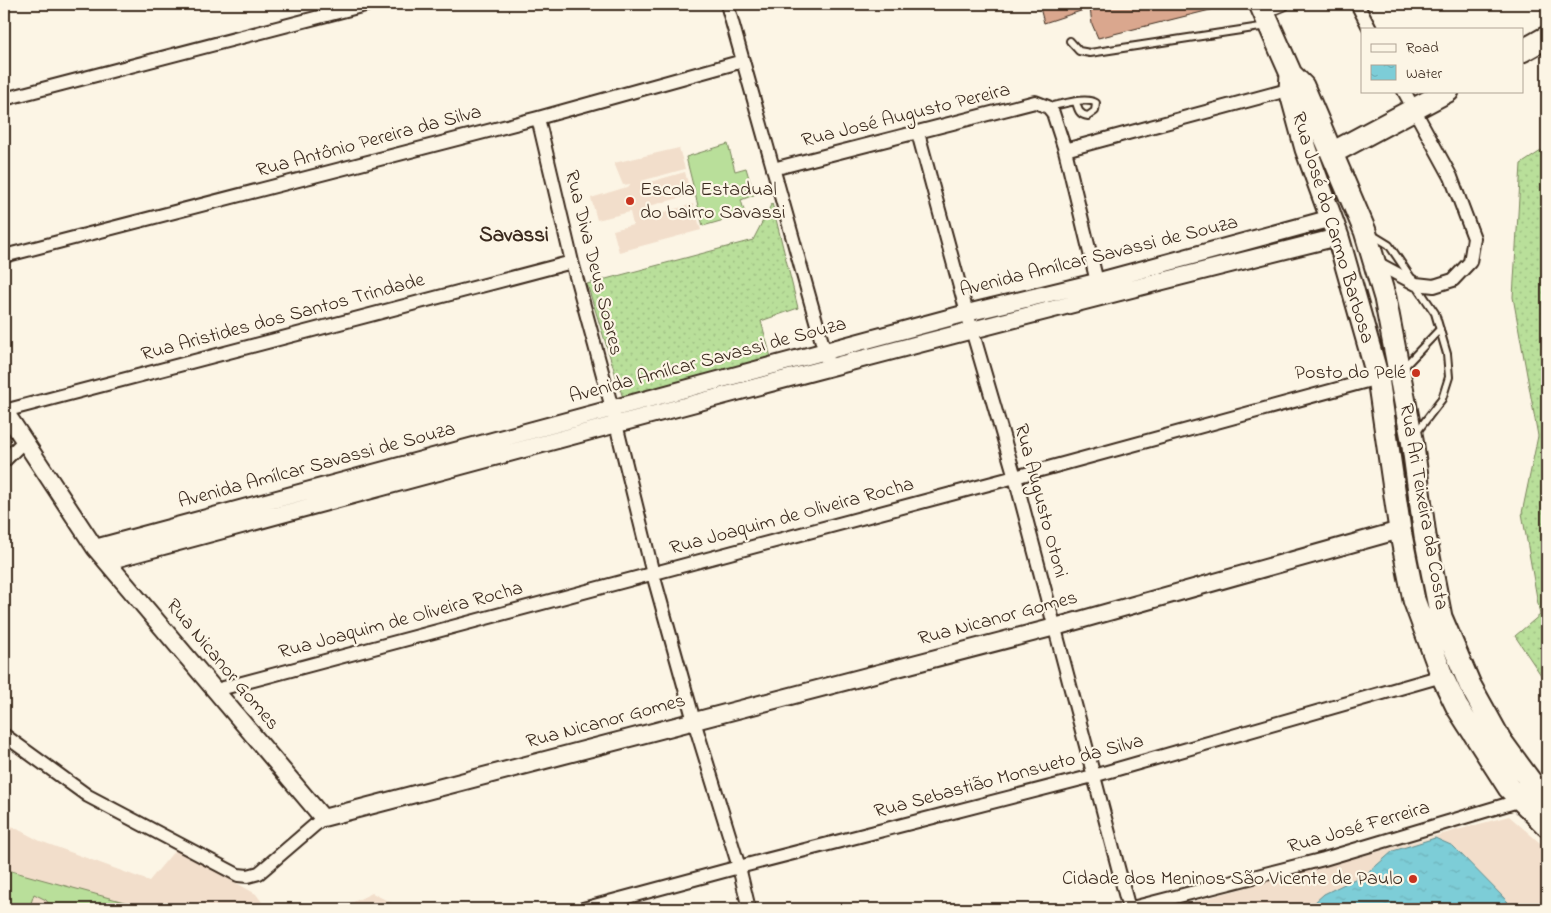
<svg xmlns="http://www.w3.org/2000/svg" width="1551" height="913" font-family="'Indie Flower',sans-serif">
<defs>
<pattern id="grass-dots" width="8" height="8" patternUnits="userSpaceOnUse" patternTransform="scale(1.25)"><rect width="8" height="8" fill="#b9df9a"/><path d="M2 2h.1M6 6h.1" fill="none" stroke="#a0c084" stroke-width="1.8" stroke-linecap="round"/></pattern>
<pattern id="water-ripples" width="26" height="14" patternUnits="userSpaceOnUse" patternTransform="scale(1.25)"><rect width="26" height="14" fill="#7dcdd7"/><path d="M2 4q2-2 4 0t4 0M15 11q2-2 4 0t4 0" fill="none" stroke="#6db0b8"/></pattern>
</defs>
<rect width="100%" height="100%" fill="#fcf5e5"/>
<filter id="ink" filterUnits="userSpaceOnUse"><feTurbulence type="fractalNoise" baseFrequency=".02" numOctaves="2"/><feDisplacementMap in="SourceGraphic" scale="10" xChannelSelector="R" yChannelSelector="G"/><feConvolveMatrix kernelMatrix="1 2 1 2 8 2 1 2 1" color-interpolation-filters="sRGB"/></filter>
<g filter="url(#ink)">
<path fill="#f2decb" d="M679,148L685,169L641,181L643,184L685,172L691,195L649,206L650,216L693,204L701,230L619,252L613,230L633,225L630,212L597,220L591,198L630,186V184L623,185L614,163Z
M1509,816L1547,849V909H1167Z
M4,822L40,841L149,881L176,849L256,894L267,909H4Z
M372,893L404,909H339Z"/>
<path fill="url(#grass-dots)" stroke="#7a845c" d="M1547,147V684L1515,636L1540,615L1522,513L1538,436L1513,297L1521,164Z
M772,203L798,308L761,321L772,361L623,398L587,284L753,240Z"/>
<path fill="#b9df9a" stroke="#7a845c" d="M728,144L735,171L746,168L754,195L741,200L745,214L703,226L686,157Z
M4,869L146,908L145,909H90L76,906L77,909H53L46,900L34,894L29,909H4Z"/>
<path fill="url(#water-ripples)" stroke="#638c8d" d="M1435,838L1453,846L1508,902L1491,909H1313L1315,902L1324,894L1369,872L1393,851Z"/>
<path fill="#daa78e" stroke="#3b2a1e" d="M1039,4H1095L1096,6L1044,23Z
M1108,4H1217L1218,8L1098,38L1092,24L1090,8Z"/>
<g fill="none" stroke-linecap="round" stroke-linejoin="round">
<g stroke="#3b2a1e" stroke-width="10">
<path id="service" d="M1070,41L1079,51L1090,53L1267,26
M1048,107C1060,105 1086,96 1096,103L1095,111L1088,116C1079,115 1078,109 1076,102
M1371,234L1389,245L1435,313L1447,354L1449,377L1442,399L1416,433
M1402,369L1440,329
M1538,909L1547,905"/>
</g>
<g stroke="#3b2a1e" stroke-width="16">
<path id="minor" d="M727,4L827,360
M1357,4L1370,29
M1264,12L1283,4
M4,99L369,4
M538,118L572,262L612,408L653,574L694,721L739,867L749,909
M918,133L967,313L1015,477L1129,909
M1065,150L1295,88
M773,169L1035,102L1048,107L1053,113L1065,150L1099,290
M4,256L538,118L743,61
M1375,262L1416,284L1434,286L1453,280L1470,262L1474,238L1451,177L1404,91
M4,411L572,262
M4,461L24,441
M216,690L1015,477L1378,378
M4,735L88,796L238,875L248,876L259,873L323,818
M583,909L739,867L1093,776L1442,676
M1128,909L1324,859L1525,799"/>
</g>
<g stroke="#3b2a1e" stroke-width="20">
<path id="tertiary" d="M4,410L95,548L323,818L1055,627L1400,530
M95,548L967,313L1096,282L1332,218
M108,561C517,451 926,339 1338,237"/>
</g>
<g stroke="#3b2a1e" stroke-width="25">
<path id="trunk" d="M1260,4L1291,74L1303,86L1365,231L1385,298L1412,439L1425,536L1441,617L1470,685L1501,741L1531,782L1547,799
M1522,51L1547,37
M1291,74L1290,90L1306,149L1338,237L1378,378L1400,530L1414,600L1442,676L1457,707L1509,788L1547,826
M1332,153L1448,91"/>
</g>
<use href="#service" stroke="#fcf5e5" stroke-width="6"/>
<use href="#minor" stroke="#fcf5e5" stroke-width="12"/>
<use href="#tertiary" stroke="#fcf5e5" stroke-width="16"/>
<use href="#trunk" stroke="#fcf5e5" stroke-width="21"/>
</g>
</g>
<g fill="#c8321e" stroke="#fcf5e5" stroke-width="2">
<circle cx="630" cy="201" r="5"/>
<circle cx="1416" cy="373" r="5"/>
<circle cx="1413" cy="879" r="5"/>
</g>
<g text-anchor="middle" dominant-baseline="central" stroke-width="4.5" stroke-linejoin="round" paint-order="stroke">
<g font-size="20" fill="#3b2a1e" stroke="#fcf5e5">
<text transform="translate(906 116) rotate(-14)">Rua José Augusto Pereira</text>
<text transform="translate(369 142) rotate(-15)">Rua Antônio Pereira da Silva</text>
<text transform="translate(1332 228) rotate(73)">Rua José do Carmo Barbosa</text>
<text transform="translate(1099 257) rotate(-14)">Avenida Amílcar Savassi de Souza</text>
<text transform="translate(593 263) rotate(76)">Rua Diva Deus Soares</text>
<text transform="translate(283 318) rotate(-15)">Rua Aristides dos Santos Trindade</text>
<text transform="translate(708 361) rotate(-15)">Avenida Amílcar Savassi de Souza</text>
<text transform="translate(317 466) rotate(-15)">Avenida Amílcar Savassi de Souza</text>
<text transform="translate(1040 501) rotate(75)">Rua Augusto Otoni</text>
<text transform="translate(1423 507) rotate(80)">Rua Ari Teixeira da Costa</text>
<text transform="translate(792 517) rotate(-15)">Rua Joaquim de Oliveira Rocha</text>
<text transform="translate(998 619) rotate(-15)">Rua Nicanor Gomes</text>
<text transform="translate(401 621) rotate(-15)">Rua Joaquim de Oliveira Rocha</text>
<text transform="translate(222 665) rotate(50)">Rua Nicanor Gomes</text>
<text transform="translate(606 722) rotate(-15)">Rua Nicanor Gomes</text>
<text transform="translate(1009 777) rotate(-15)">Rua Sebastião Monsueto da Silva</text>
<text transform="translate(1359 828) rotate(-16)">Rua José Ferreira</text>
</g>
<g font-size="20" fill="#3b2a1e" stroke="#fcf5e5" text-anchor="end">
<text x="640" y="190" text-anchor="start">Escola Estadual<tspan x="640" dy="23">do bairro Savassi</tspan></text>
<text x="1406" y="373">Posto do Pelé</text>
<text x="1403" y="879">Cidade dos Meninos São Vicente de Paulo</text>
</g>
<g font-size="21" font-weight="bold" fill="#3b2a1e" stroke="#fcf5e5">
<text x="514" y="236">Savassi</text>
</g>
</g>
<rect width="1551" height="913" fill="none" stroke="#fcf5e5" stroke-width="20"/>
<rect x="10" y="10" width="1531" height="893" fill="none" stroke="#3b2a1e" stroke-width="2" filter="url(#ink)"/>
<rect x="1361" y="28" width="162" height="65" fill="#fcf5e5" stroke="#afa495"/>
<rect x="1371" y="44" width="25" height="8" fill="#fcf5e5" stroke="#afa495"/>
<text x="1406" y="52" font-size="15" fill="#3b2a1e">Road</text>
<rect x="1371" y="65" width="25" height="15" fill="url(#water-ripples)" stroke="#afa495"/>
<text x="1406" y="78" font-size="15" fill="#3b2a1e">Water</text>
</svg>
